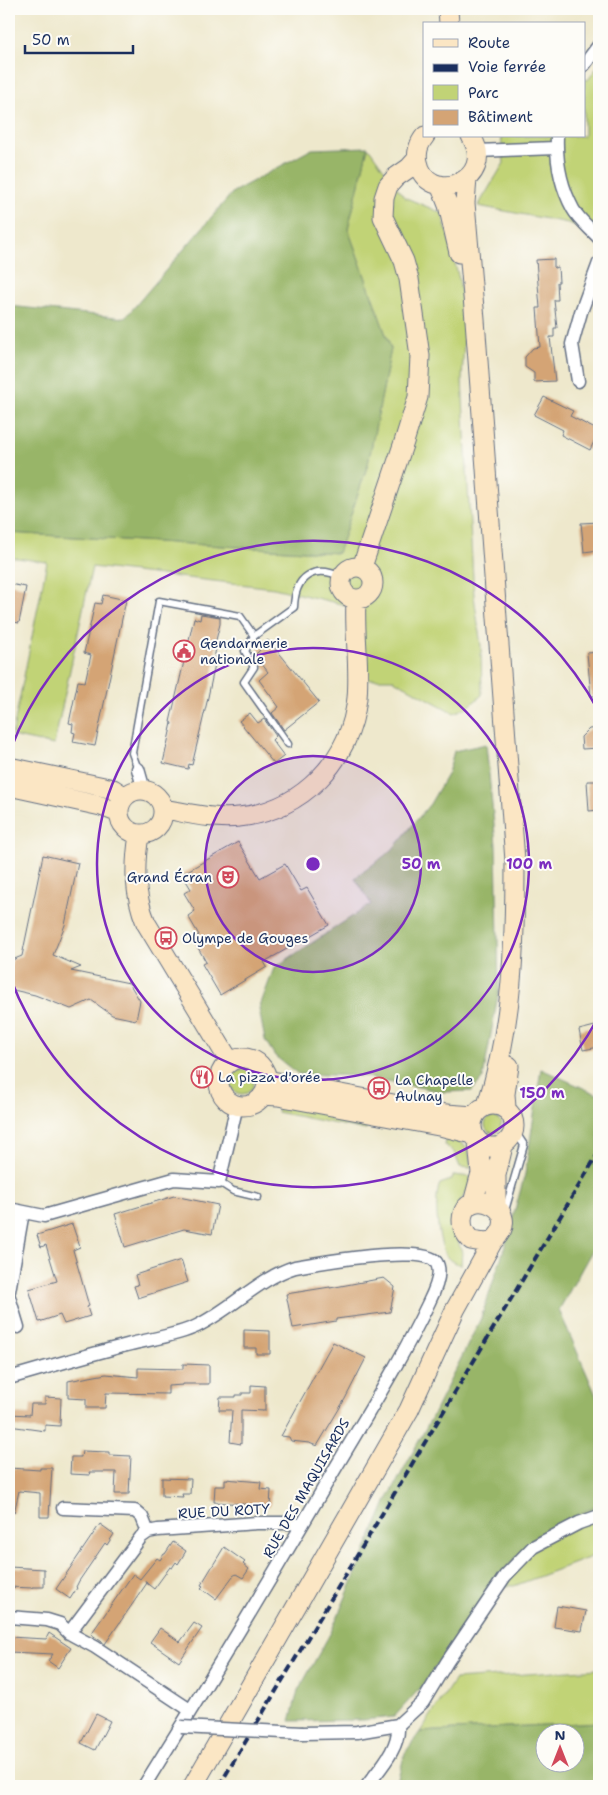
<svg xmlns="http://www.w3.org/2000/svg" width="608" height="1795" font-family="'Shantell Sans',sans-serif">
<rect width="100%" height="100%" fill="#fdfcf7"/>
<filter id="ink" filterUnits="userSpaceOnUse"><feTurbulence type="fractalNoise" baseFrequency=".02" numOctaves="2"/><feDisplacementMap in="SourceGraphic" scale="10" xChannelSelector="R" yChannelSelector="G"/><feConvolveMatrix kernelMatrix="1 2 1 2 8 2 1 2 1" color-interpolation-filters="sRGB"/></filter>
<filter id="wash" filterUnits="userSpaceOnUse"><feTurbulence type="fractalNoise" baseFrequency=".0096" numOctaves="4" result="noise"/><feDisplacementMap in="SourceGraphic" scale="20" xChannelSelector="R" yChannelSelector="G"/><feGaussianBlur stdDeviation="1.12" result="paint"/><feColorMatrix in="noise" values="0 0 0 0 0 0 0 0 0 0 0 0 0 0 0 0 0 1.4 0 .05"/><feComposite in="paint" operator="in"/></filter>
<g filter="url(#wash)">
<rect width="100%" height="100%" fill="#eee8cc"/>
<path fill="#c1d376" stroke="#6e816a" d="M599,65V233L568,223L478,206L504,163L501,136H584V79L588,80Z
M368,147L404,197L442,213L459,279L465,321L462,380L474,596L481,646L482,695L468,707L454,713L392,679H362V609L274,588L92,567L54,745L12,736L47,562L9,557V533L338,553L368,464L391,349L348,229Z
M230 1082a12 12 0 1 1 24 0a12 12 0 1 1-24 0Z
M279,1102L369,1119L366,1130L277,1112Z
M485 1125a8 8 0 1 1 16 0a8 8 0 1 1-16 0Z
M447,1137C466,1143 470,1148 471,1168L460,1167L454,1152L445,1145Z
M454,1175L471,1177L468,1189L453,1214V1228L462,1252L461,1265C456,1263 451,1262 447,1257C438,1246 433,1197 440,1184L451,1180Z
M599,1504V1554L514,1586L494,1585L504,1570L536,1536Z
M599,1669V1722L420,1732L455,1679Z"/>
<path fill="#98b567" stroke="#5a7262" fill-rule="evenodd" d="M368,147L348,229L391,349L368,464L338,553L9,533V306L125,318L233,192L312,149Z
M486,744L496,845L499,990L483,1078L472,1091L444,1092L362,1076L298,1074L275,1056L265,1040L259,1009L274,968L371,904L355,878L392,850L430,804L448,773L454,751Z
M541,1069L599,1095V1238L559,1310L599,1402V1504L536,1536L504,1570L423,1685L394,1717L363,1720L290,1721L298,1691L331,1632L387,1500L435,1411L481,1318L505,1246L525,1174Z
M599,1722V1786H396L405,1753L420,1732ZM546,1732H576V1762H546Z"/>
<g id="blocks">
<path fill="#d4a475" d="M554,259V268L558,267L559,282H557L558,300H554L557,328H554V337H550L555,381L534,382V373L525,367V357L533,348L540,347L537,308H540L536,260Z
M544,397L573,411L570,416L599,431L590,450L561,435L563,430L534,415Z
M599,522V550L584,552L581,523Z
M9,584L26,587L19,623L9,621Z
M103,595L126,600L95,746L73,742L75,733L72,732L73,724L69,723L78,681L85,682L91,655L84,653L95,603L101,604Z
M201,614L220,617V624L215,644H217L214,658L216,659L207,702L192,765L189,764L188,769L163,763L172,723L170,722L194,618L200,620Z
M268,640L275,649H276L319,702L284,730L272,713L279,707L259,680L268,672L255,655L260,650L258,648Z
M599,652V696H591L587,653Z
M250,713L258,723L264,719L276,736L272,740L284,756L274,764L239,721Z
M599,728V748L582,749L581,737L589,729Z
M587,781H599V810L589,811Z
M238,842L260,878L285,864L301,891L307,888L329,925L264,962L267,967L220,995L202,964L206,962L193,939L199,935L188,916L195,911L184,893L191,889L182,874Z
M43,855L78,863L65,925L53,955L81,967L71,971L129,983L140,1001L136,1020L112,1015L91,1000L71,1009L35,995L9,989V978L12,960L22,956Z
M599,1025V1047L583,1050L579,1030Z
M174,1196L218,1205L212,1234L184,1229L125,1247L115,1214Z
M72,1224L80,1247L73,1250L89,1306L87,1307L90,1316L64,1324L60,1315L39,1322L29,1289L57,1281L46,1245L41,1247L37,1235Z
M181,1260L188,1282L138,1298L134,1286L138,1285L135,1275Z
M384,1278L395,1287L390,1312L336,1319V1321L293,1328L286,1294L330,1287V1288Z
M244,1330L270,1331V1354H256V1348H244Z
M333,1342L366,1358L345,1399L317,1446L309,1443L291,1441L289,1437L281,1436Z
M183,1364L209,1365V1384H183V1385L168,1386V1394L106,1393L105,1408H86V1399L68,1398V1381L106,1374L138,1377V1368L183,1369Z
M251,1385L265,1386V1411L241,1410V1444L230,1442L232,1410H219L220,1397H236V1395H242V1393H251Z
M45,1397L61,1398L60,1426L45,1425V1431L9,1426V1414L30,1415L31,1404H45Z
M82,1451L109,1452V1455L131,1456L129,1494H115L116,1472H89L90,1475L70,1474L71,1457H81Z
M9,1468L40,1470V1468H52L49,1517H40V1493L19,1491L14,1513L9,1512Z
M162,1478L191,1479L190,1494H182L183,1497L162,1496Z
M225,1479L261,1482L260,1489L271,1490L270,1506L214,1502L215,1486H225Z
M100,1524L114,1534L107,1545L105,1543L79,1581L76,1587L77,1588L70,1599L56,1589Z
M173,1542L186,1551L178,1564L176,1562L172,1568L170,1567L154,1589L144,1581L147,1583L105,1644L91,1634L133,1574L140,1579L157,1558L160,1560L164,1554H165Z
M224,1547L245,1562L243,1564L249,1569L243,1578L236,1574L233,1576L216,1599L201,1588L203,1586L201,1585Z
M9,1567L44,1569V1587H32V1588L9,1587Z
M557,1606L586,1611L582,1631L554,1627Z
M194,1623L202,1628L179,1662L150,1642L160,1628L180,1642Z
M49,1633L71,1648L58,1668L48,1661L53,1654L9,1652V1637L46,1639Z
M96,1714L110,1721L95,1750L81,1743Z"/>
</g>
</g>
<g filter="url(#ink)">
<use href="#blocks" fill-opacity="0" stroke="#657084" stroke-width="1"/>
<g fill="none" stroke-linecap="round" stroke-linejoin="round">
<g stroke="#657084" stroke-width="9">
<path id="lane" d="M288,744L244,682L254,667L245,651L254,636L294,607C295,576 314,564 342,577
M138,769L132,753L159,601L240,616L254,636
M219,1182L233,1191L258,1197
M504,1214L524,1145L514,1130"/>
</g>
<g stroke="#657084" stroke-width="15">
<path id="street" d="M584,65L599,45
M557,136C556,161 561,187 573,209C579,220 591,229 599,238
M477,151L556,148
M578,381L572,344L581,312L599,263
M138,769L144,790
M9,1209L44,1216L174,1179L219,1182L237,1105
M9,1291L23,1212
M9,1297L18,1327
M9,1378C48,1367 87,1355 127,1345C150,1339 176,1336 197,1326C232,1309 259,1278 295,1267C317,1263 424,1244 436,1262C443,1272 434,1292 429,1302C400,1363 363,1421 329,1479C269,1582 207,1685 144,1786
M63,1508L135,1511L142,1517L148,1532L158,1530L257,1523H291L301,1526
M9,1617L47,1620L60,1624L69,1633L95,1647L190,1710
M69,1633L141,1537L148,1532
M303,1733L357,1732L398,1725L423,1702L447,1662L505,1576L533,1547L579,1523L599,1516
M367,1786C380,1768 400,1748 398,1725"/>
</g>
<g stroke="#657084" stroke-width="21">
<path id="secondary" d="M448,9L449,24
M425,136C419,143 416,153 418,162C427,207 499,182 471,136
M467,179L465,203L475,320L515,861C515,944 513,1025 487,1105
M440,185L448,205L459,253
M341 583a16 16 0 1 1 32 0a16 16 0 1 1-32 0Z
M362,567L404,442L418,397L420,356L409,279L404,261L383,217L384,198L388,186L396,177L409,168L417,159
M9,767L104,787L113,789L125,797
M9,786L101,806L119,813
M119 812a22 22 0 1 1 44 0a22 22 0 1 1-44 0Z
M164,809C188,813 214,820 239,817C302,811 351,760 357,698C360,666 354,632 356,600
M139,835C134,867 134,893 146,923L230,1062
M219 1082a24 24 0 1 1 48 0a24 24 0 1 1-48 0Z
M267,1080L446,1114L474,1116
M263,1095L278,1096L444,1127L473,1134
M472 1126a21 21 0 1 1 42 0a21 21 0 1 1-42 0Z
M506,1108L505,1094L509,1066
M473,1203L481,1173L478,1142
M496,1207V1175L503,1146
M193,1786L409,1410L455,1310L493,1241C528,1209 464,1183 462,1220C462,1229 465,1234 471,1240L484,1242L493,1241"/>
</g>
<use href="#lane" stroke="#fff" stroke-width="6"/>
<use href="#street" stroke="#fff" stroke-width="12"/>
<use href="#secondary" stroke="#fbe6c4" stroke-width="19"/>
<path stroke="#1b2f5e" stroke-width="4" stroke-dasharray="8 4" stroke-linecap="butt" d="M219,1786L599,1152"/>
<g stroke="#657084" stroke-width="15" stroke-linecap="butt">
<path id="street-bridge" d="M181,1727L303,1733"/>
</g>
<use href="#street-bridge" stroke="#fff" stroke-width="12"/>
</g>
</g>
<circle cx="313" cy="864" r="108" fill="#7b2cbf" fill-opacity=".12"/>
<g fill="none" stroke="#7b2cbf" stroke-width="2.5">
<circle cx="313" cy="864" r="108"/>
<circle cx="313" cy="864" r="216"/>
<path d="M599 1016A324 324 0 0 1 10 977M10 751A324 324 0 0 1 599 712"/>
</g>
<defs>
<g id="civic-ring" transform="scale(1.125)"><circle r="9.5" fill="#fdfcf7" stroke="#d1495b" stroke-width="1.5"/><path d="M-.6-6.5H3V-4.5H.6V-3L4-1V1h2V6H-6V1h2V-1L-.6-3ZM-1.2 2.5V6h2.4V2.5Z" fill="#d1495b"/></g>
<g id="theatre-ring" transform="scale(1.125)"><circle r="9.5" fill="#fdfcf7" stroke="#d1495b" stroke-width="1.5"/><path d="M-5-5.5Q0-4 5-5.5V0Q5 5 0 6Q-5 5-5 0ZM-3.3-2.5H-1v1.5H-3.3ZM1-2.5H3.3v1.5H1ZM-2.8 1Q0 5.5 2.8 1Z" fill="#d1495b"/></g>
<g id="bus-ring" transform="scale(1.125)"><circle r="9.5" fill="#fdfcf7" stroke="#d1495b" stroke-width="1.5"/><path d="M-5-6H5V4H4V6H2V4H-2V6H-4V4H-5ZM-3.5-4V0h7V-4ZM-3.5 1.2v1.5H-2V1.2ZM2 1.2v1.5H3.5V1.2Z" fill="#d1495b"/></g>
<g id="restaurant-ring" transform="scale(1.125)"><circle r="9.5" fill="#fdfcf7" stroke="#d1495b" stroke-width="1.5"/><path d="M-5-6h1v4h1v-4h1v4h1v-4h1v5L-1.5 .5V6h-2V.5L-5-1ZM5-6V6H3V1.5H1.5Q1.5-4 5-6Z" fill="#d1495b"/></g>
</defs>
<g fill-rule="evenodd">
<use href="#civic-ring" x="184" y="651"/>
<use href="#theatre-ring" x="228" y="877"/>
<use href="#bus-ring" x="166" y="938"/>
<use href="#restaurant-ring" x="202" y="1077"/>
<use href="#bus-ring" x="379" y="1088"/>
</g>
<g text-anchor="middle" dominant-baseline="central" stroke-width="4" stroke-linejoin="round" paint-order="stroke">
<g font-size="14" fill="#1b2f5e" stroke="#fdfcf7" text-anchor="start">
<text x="200" y="643">Gendarmerie<tspan x="200" dy="16">nationale</tspan></text>
<text x="212" y="877" text-anchor="end">Grand Écran</text>
<text x="182" y="938">Olympe de Gouges</text>
<text x="218" y="1077">La pizza d'orée</text>
<text x="395" y="1080">La Chapelle<tspan x="395" dy="16">Aulnay</tspan></text>
</g>
<g font-size="14" fill="#1b2f5e" stroke="#fdfcf7">
<text transform="translate(306 1488) rotate(-60)">RUE DES MAQUISARDS</text>
<text transform="translate(224 1511) rotate(-3)">RUE DU ROTY</text>
</g>
</g>
<circle cx="313" cy="864" r="8" fill="#7b2cbf" stroke="#fdfcf7" stroke-width="2.5"/>
<g font-size="15" text-anchor="middle" font-weight="bold" fill="#7b2cbf" stroke="#fdfcf7" stroke-width="4" stroke-linejoin="round" paint-order="stroke">
<text x="421" y="869">50 m</text>
<text x="529" y="869">100 m</text>
<text x="542" y="1098">150 m</text>
</g>
<rect width="608" height="1795" fill="none" stroke="#fdfcf7" stroke-width="30"/>
<rect x="423" y="22" width="162" height="115" fill="#fdfcf7" stroke="#a3aaba"/>
<rect x="433" y="39" width="25" height="8" fill="#fbe6c4" stroke="#a3aaba"/>
<text x="468" y="48" font-size="15" fill="#1b2f5e">Route</text>
<rect x="433" y="64" width="25" height="8" fill="#1b2f5e" stroke="#a3aaba"/>
<text x="468" y="72" font-size="15" fill="#1b2f5e">Voie ferrée</text>
<rect x="433" y="85" width="25" height="15" fill="#c1d376" stroke="#a3aaba"/>
<text x="468" y="98" font-size="15" fill="#1b2f5e">Parc</text>
<rect x="433" y="110" width="25" height="15" fill="#d4a475" stroke="#a3aaba"/>
<text x="468" y="122" font-size="15" fill="#1b2f5e">Bâtiment</text>
<g transform="translate(560 1748)"><circle r="24" fill="#fdfcf7" stroke="#a3aaba"/>
<path d="M0-4L9 19L0 12L-9 19Z" fill="#d1495b"/>
<text y="-8" font-size="14" font-weight="bold" text-anchor="middle" fill="#1b2f5e">N</text>
</g>
<path d="M25 45v8h108v-8" fill="none" stroke="#1b2f5e" stroke-width="2.5"/>
<text x="32" y="45" font-size="15" fill="#1b2f5e" stroke="#fdfcf7" stroke-width="4" paint-order="stroke">50 m</text>
</svg>
